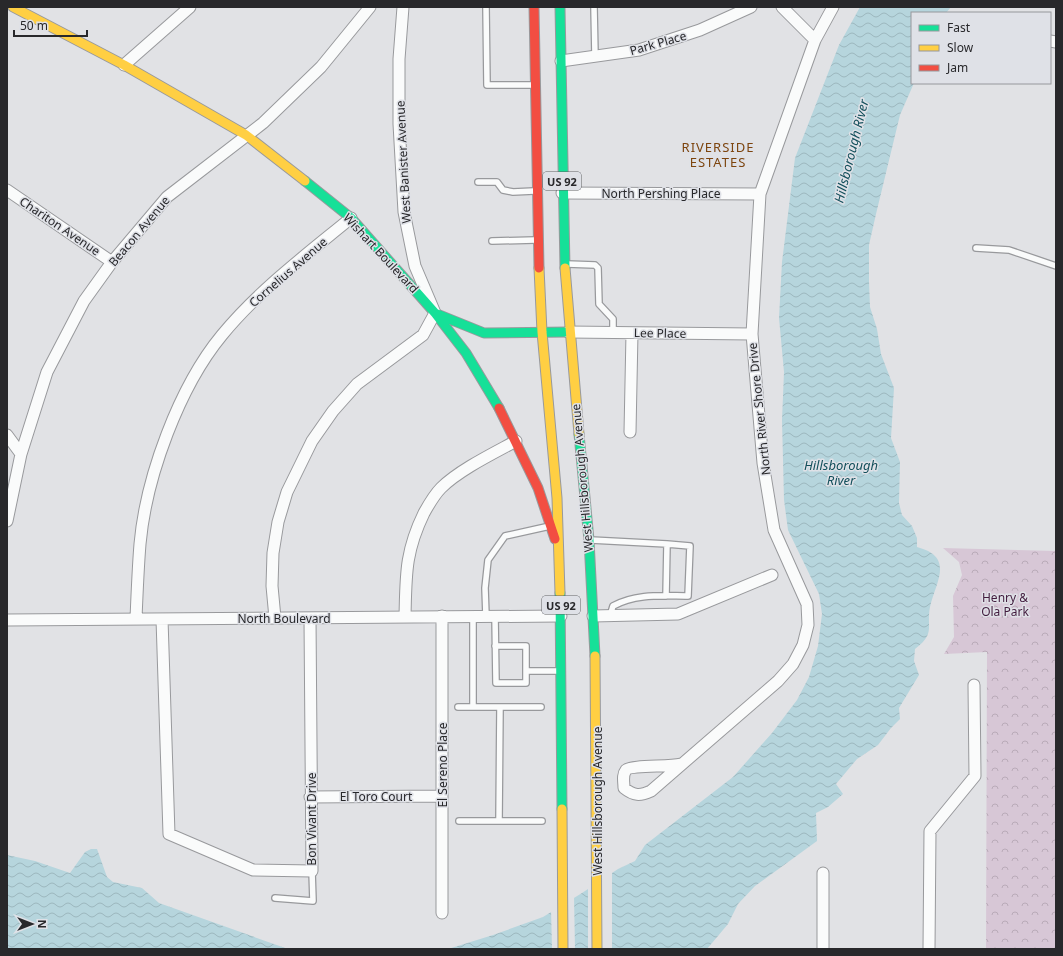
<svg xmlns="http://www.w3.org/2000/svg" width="1063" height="956" font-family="'Noto Sans',sans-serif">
<defs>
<pattern id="park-crowns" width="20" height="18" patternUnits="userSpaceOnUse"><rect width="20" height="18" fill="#d7c7d6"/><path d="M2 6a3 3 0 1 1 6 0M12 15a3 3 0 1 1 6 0" fill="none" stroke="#b9abb8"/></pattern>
<pattern id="water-waves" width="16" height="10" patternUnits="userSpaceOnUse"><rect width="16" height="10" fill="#b6d5dd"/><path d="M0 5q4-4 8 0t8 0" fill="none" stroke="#9cb7be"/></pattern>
</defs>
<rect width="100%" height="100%" fill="#e1e2e5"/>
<path fill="url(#park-crowns)" d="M943,548L1056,551V949H986L987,652L944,654L954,637L953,596L962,575L959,562Z"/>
<path fill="url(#water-waves)" d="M860,7H951L946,13H912V83H914L900,115L876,214L869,245V281L870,307L877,329L881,354L894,388L891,438L900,462L899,503L902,515L912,526L917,538V547C955,557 936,581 930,607C926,628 936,633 915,649L914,661L919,675L899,708L900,719L891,728L878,745L857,759L836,784L843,794L828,807L816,813L817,841L755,886L738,904L728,924L707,949H448L493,935L543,917L582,893L618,869L635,861L645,845L733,777L772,733L797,700L809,677L818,646L822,614L819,594L788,530L784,500L782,420L784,372L779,318L782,262L795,158L839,45Z
M91,849H97L107,877L113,882L142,888L159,903L288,949H7V855L35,861L70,873L85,852Z"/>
<path fill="#e1e2e5" d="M612,871V949H588V887Z
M574,896L575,949H552L551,909Z"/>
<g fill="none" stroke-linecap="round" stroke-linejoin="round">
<g stroke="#98999c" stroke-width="8">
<path id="lane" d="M486,7L487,85H533
M594,7L595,56
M478,182H497L503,190L513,192L534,191
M492,241L535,240
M976,248L1009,250L1056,266
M567,264L595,265L598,268L599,304L613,319V332
M591,540L667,544L690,546L688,596C663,596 636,593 613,606L610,616
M666,596L667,544
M486,616L485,588L488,560L505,536L550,526
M495,616L496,683H526V646H495
M526,671H560
M458,707H541
M473,707V616
M459,821H542
M499,821L500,707
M275,898L313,901L312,871"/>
</g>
<g stroke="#98999c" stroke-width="13">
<path id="street" d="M782,7L815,40
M1050,41L1056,42
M561,61L639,50L700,30L751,7
M124,65L190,7
M7,190L112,262
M562,193L760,194
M568,332L752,334
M630,432L632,333
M7,435L21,454
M7,521L21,454L47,372L84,301L112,262L167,197L263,123L321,67L370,7
M442,616V913
M593,616L678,614L772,575
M405,617C406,575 405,552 424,513C429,504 434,495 441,488C459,470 494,453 516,441
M275,618L272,586L273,553L278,522L287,492L312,441L333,411L357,384L423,335L435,313L415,266L404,212L399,124V59L403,7
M136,619C137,594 138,569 140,544C146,477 179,387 222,335C259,290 306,255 351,218
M162,619L169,834L253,870L312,871L310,618
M7,620L561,616
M681,764C669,767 631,765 626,770C622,775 624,782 624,788C634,796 640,796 651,791L778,681L793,664L803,645L808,625L807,604L774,530L763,463L752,334L760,194L815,40L833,7
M310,797L442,796
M823,949V873
M929,949L930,831L975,776L974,685"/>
</g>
<g stroke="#98999c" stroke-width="11">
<path id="fast" d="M560,7L565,268
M305,181L351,218L435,313L466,353L499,408
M437,314L484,333L568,332
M579,434L589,540L595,656
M560,593L562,809"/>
</g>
<g stroke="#98999c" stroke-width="11">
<path id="slow" d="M13,7L124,65L246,135L305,181
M539,268L542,332L557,498L560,593
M565,268L579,434
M595,656L597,949
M562,809L563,949"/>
</g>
<g stroke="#98999c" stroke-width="11">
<path id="jam" d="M534,7L539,268
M499,408L538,488L555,539"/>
</g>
<use href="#lane" stroke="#fafbfb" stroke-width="5.5"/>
<use href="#street" stroke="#fafbfb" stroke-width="11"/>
<use href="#fast" stroke="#16e098" stroke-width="9"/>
<use href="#slow" stroke="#ffcf43" stroke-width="9"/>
<use href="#jam" stroke="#f24e42" stroke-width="9"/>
</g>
<g text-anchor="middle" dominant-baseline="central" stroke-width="3" stroke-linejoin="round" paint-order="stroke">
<g fill="#dfe1e7" stroke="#5f6063" stroke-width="1">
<rect x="543" y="172" width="38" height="18" rx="3"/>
<rect x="542" y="596" width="38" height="18" rx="3"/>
</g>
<g font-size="11" font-weight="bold" fill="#28282b">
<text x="562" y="181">US 92</text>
<text x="561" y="605">US 92</text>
</g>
<g font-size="12" fill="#28282b" stroke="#dfe1e7">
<text transform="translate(658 43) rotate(-16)">Park Place</text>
<text transform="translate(403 162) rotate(-93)">West Banister Avenue</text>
<text x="661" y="193">North Pershing Place</text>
<text transform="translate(60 226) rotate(34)">Chariton Avenue</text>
<text transform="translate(139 231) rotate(-50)">Beacon Avenue</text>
<text transform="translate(381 253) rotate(47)">Wishart Boulevard</text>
<text transform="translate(288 272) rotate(-41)">Cornelius Avenue</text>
<text transform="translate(660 333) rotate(1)">Lee Place</text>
<text transform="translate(759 409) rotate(-96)">North River Shore Drive</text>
<text transform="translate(582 478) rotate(-95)">West Hillsborough Avenue</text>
<text x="284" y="618">North Boulevard</text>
<text transform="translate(442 765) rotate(-90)">El Sereno Place</text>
<text x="376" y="796">El Toro Court</text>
<text transform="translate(597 801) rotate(-90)">West Hillsborough Avenue</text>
<text transform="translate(311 819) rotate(-90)">Bon Vivant Drive</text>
</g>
<g font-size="12" fill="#421c3e" stroke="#dfe1e7">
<text x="1005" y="597">Henry &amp;<tspan x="1005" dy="14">Ola Park</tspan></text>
</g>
<g font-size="13" letter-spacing="1" fill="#7d450e" stroke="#dfe1e7">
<text x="718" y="147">RIVERSIDE<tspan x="718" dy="15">ESTATES</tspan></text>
</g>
<g font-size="13" font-style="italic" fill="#124f5b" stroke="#dfe1e7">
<text transform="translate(851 151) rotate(-76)">Hillsborough River</text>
<text x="841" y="465">Hillsborough<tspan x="841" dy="15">River</tspan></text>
</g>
</g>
<rect width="1063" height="956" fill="none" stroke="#28282b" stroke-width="16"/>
<rect x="911" y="12" width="140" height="72" fill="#dfe1e7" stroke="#96979c"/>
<rect x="919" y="25" width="20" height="6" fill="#16e098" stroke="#96979c"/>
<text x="947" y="32" font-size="12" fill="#28282b">Fast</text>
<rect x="919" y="45" width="20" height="6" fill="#ffcf43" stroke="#96979c"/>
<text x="947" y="52" font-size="12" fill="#28282b">Slow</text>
<rect x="919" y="65" width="20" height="6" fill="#f24e42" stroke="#96979c"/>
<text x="947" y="72" font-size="12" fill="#28282b">Jam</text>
<g transform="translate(32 924) rotate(90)" stroke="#dfe1e7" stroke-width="3" paint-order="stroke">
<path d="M0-3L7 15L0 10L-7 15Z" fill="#28282b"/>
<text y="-6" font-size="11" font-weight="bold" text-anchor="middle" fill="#28282b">N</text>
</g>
<path d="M14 30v6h73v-6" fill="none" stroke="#28282b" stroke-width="2"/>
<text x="20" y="30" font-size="12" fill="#28282b" stroke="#dfe1e7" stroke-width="3" paint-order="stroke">50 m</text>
</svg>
